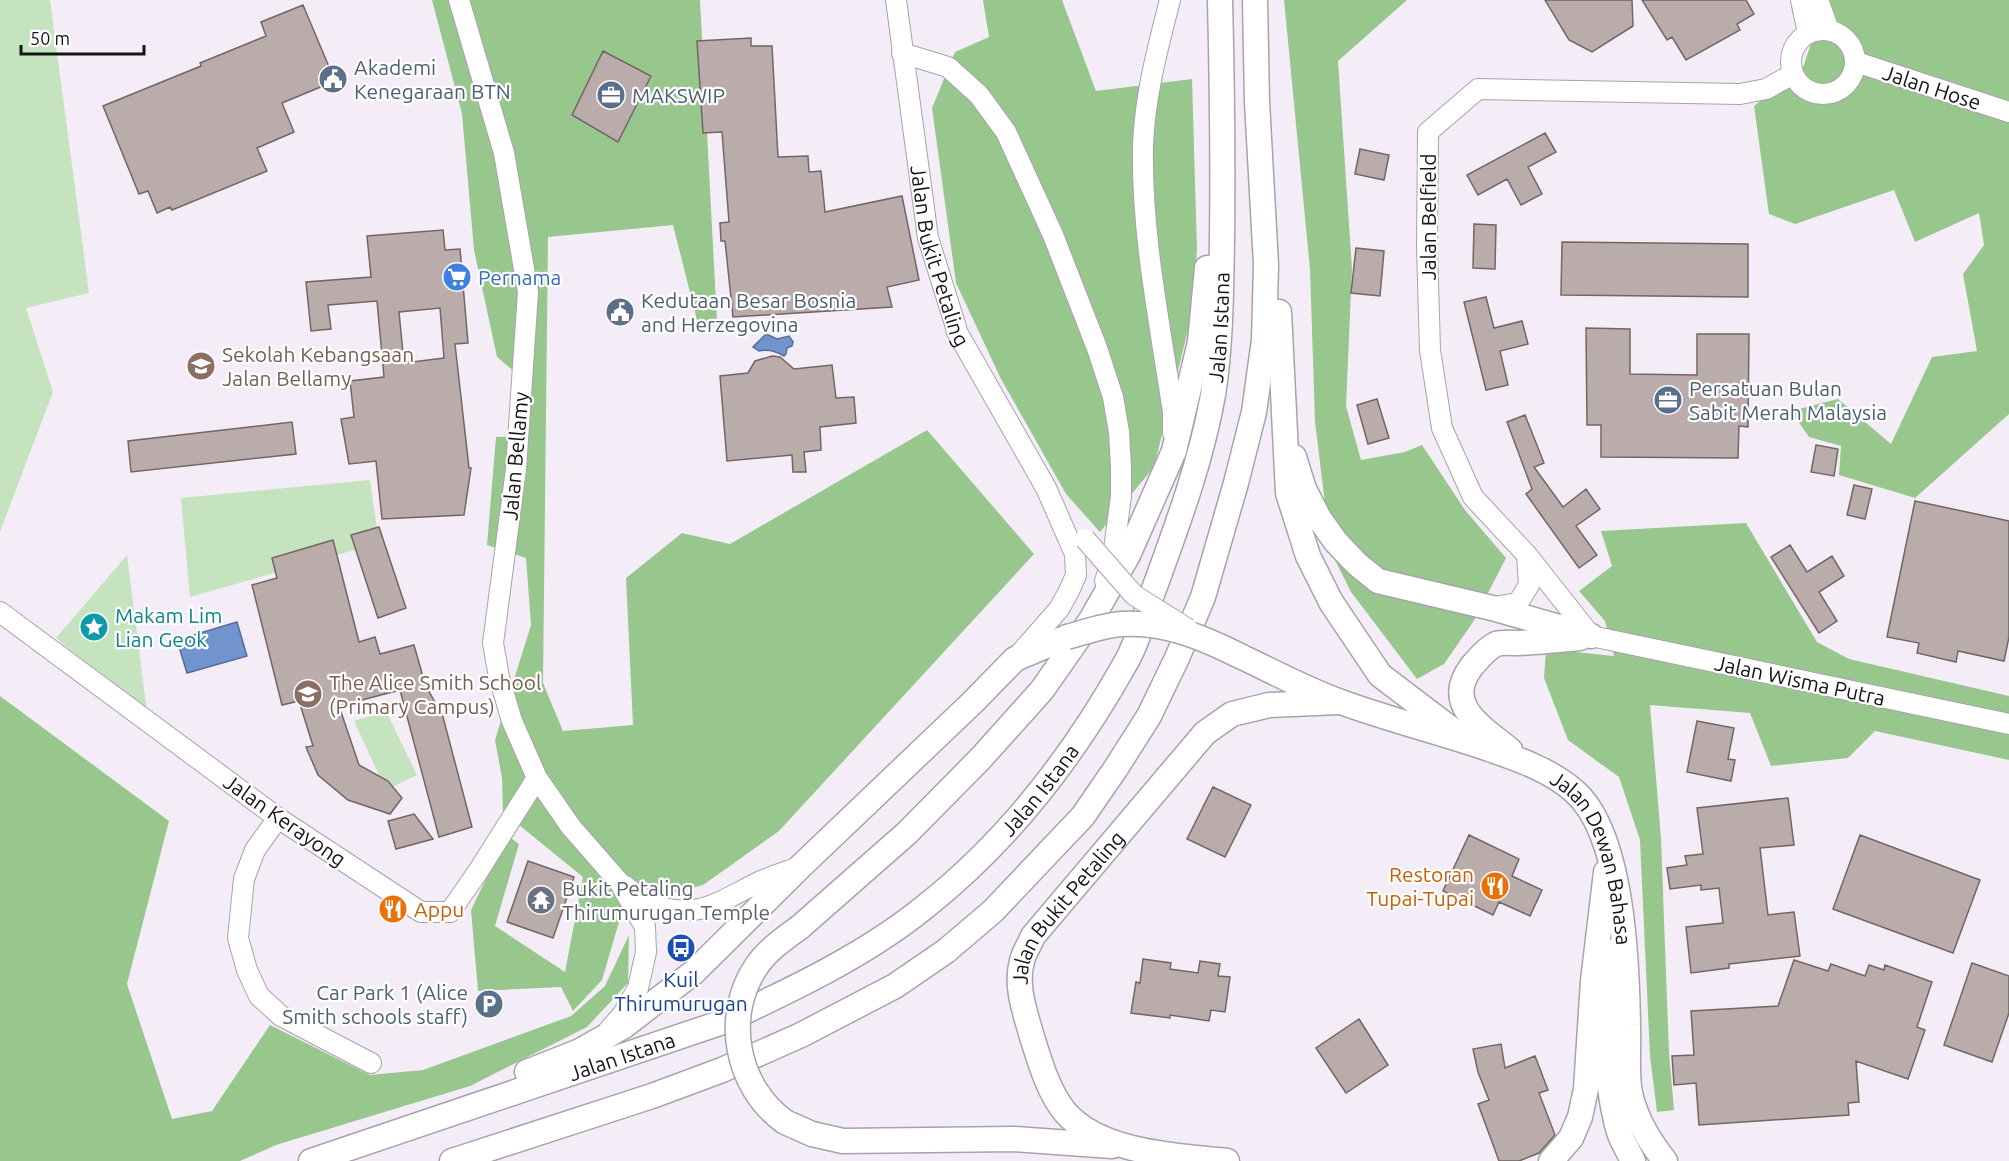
<svg xmlns="http://www.w3.org/2000/svg" width="2009" height="1161" font-family="Ubuntu,sans-serif">
<rect width="100%" height="100%" fill="#f4edf8"/>
<path fill="#c5e3be" d="M0,0H50L89,293L26,308L53,392L0,532Z
M370,480L379,543L190,597L181,498Z
M127,555L147,713L56,638Z
M386,711L417,775L386,790L354,721Z"/>
<path fill="#98c78d" d="M432,0H700L717,322L699,328L673,225L548,237L543,683L563,731L633,725L626,578L682,533L730,544L927,430L1034,554L779,831L703,885L624,905L602,980L573,1011L561,987L478,991L471,910L507,835L519,844L495,926L565,972L583,877L503,812L502,778L495,740L531,625L526,558L487,545L496,437L519,436L524,380L497,357L474,250L462,114Z
M983,0H1062L1096,91L1192,79L1197,249L1193,310L1154,467L1100,532L1066,494L1001,379L956,283L932,108L955,52L989,37Z
M1284,0H1407L1338,61L1352,269L1346,406L1361,460L1405,452L1422,445L1465,510L1506,558L1473,622L1444,664L1417,679L1351,592L1331,552L1315,422L1310,269Z
M1826,0H2009V414L1915,498L1839,475L1841,446L1809,437L1791,411L1838,399L1891,444L1932,357L1977,351L1963,274L1984,245L1979,213L1915,242L1894,190L1795,224L1769,214L1754,106L1803,67Z
M1746,523L1817,642L1849,659L2009,696V760L1875,731L1848,758L1771,766L1750,713L1650,705L1661,838L1669,1053L1674,1110L1657,1112L1650,1056L1640,840L1619,777L1568,740L1544,678L1546,649L1614,656L1605,621L1579,591L1612,566L1601,531Z
M0,696L169,821L127,984L172,1119L212,1111L270,1025L370,1075L423,1070L571,1016L605,986L629,935L628,983L587,1027L470,1086L276,1145L240,1161H0Z"/>
<path fill="#7194ce" stroke="#566e97" stroke-width="1.5" d="M766,334L777,339L789,336L793,342L792,346L787,348L786,354L784,356C776,351 768,349 759,351L753,347Z
M237,622L247,656L187,673L177,640Z"/>
<path fill="#baacaa" stroke="#726664" stroke-width="1.5" fill-rule="evenodd" d="M1545,0H1632L1633,26L1592,52L1569,40Z
M1642,0H1746L1754,14L1737,24L1740,30L1686,60L1672,37L1667,40Z
M303,5L335,81L282,103L294,132L257,148L267,171L172,210L170,207L157,213L148,191L139,194L103,106L201,66L200,63L266,36L261,22Z
M751,38V46H772L778,157L808,156L809,172L821,171L825,212L902,196L919,280L887,287L892,307L733,317L725,241H721L720,223L729,222L722,132L703,133L697,41Z
M603,51L651,76L618,142L572,115Z
M1545,133L1556,152L1528,167L1542,194L1521,205L1507,179L1478,195L1467,175Z
M1360,149L1389,155L1384,180L1355,174Z
M1474,224L1496,225L1495,269L1473,268Z
M443,230L445,250L460,249L468,343L455,344L469,468H471L464,515L382,519L376,461L349,464L341,419L354,417L350,381L384,377L377,301L328,305L331,329L311,331L306,282L371,277L367,236ZM440,308L444,358L404,363L399,312Z
M1562,242L1748,244V297L1561,295Z
M1356,248L1384,251L1380,296L1351,293Z
M1486,297L1494,328L1522,321L1528,344L1500,351L1508,385L1486,390L1464,302Z
M1586,328L1630,329V374L1697,375V334H1749L1748,427L1739,426L1738,458L1601,457V425H1587Z
M772,356L780,357L794,369L832,365L836,398L854,397L856,423L820,427L821,450L804,452L806,472H793L792,455L727,461L720,376L748,373L755,361Z
M1377,399L1389,438L1368,444L1357,405Z
M1525,415L1544,463L1534,467L1563,507L1586,489L1600,509L1576,526L1597,555L1579,568L1526,494L1532,489L1507,422Z
M292,422L296,454L131,472L128,441Z
M1816,445L1838,449L1834,476L1811,472Z
M1854,485L1872,489L1865,519L1847,515Z
M1915,501L2009,521V637L2004,661L1958,651L1956,662L1917,653L1919,643L1887,637Z
M379,527L406,608L378,618L351,535Z
M333,540L359,642L375,637L380,654L414,645L425,684L443,717L472,827L439,837L400,690L339,706L359,765L388,781L402,798L390,814L348,800L318,775L306,747L313,746L299,701L282,705L252,585L277,578L272,558Z
M1790,545L1807,572L1832,556L1844,576L1819,592L1837,621L1819,633L1771,557Z
M1697,721L1734,728L1728,759L1735,760L1731,781L1687,772Z
M1213,787L1251,805L1225,857L1187,839Z
M1788,798L1794,845L1760,848L1768,915L1794,912L1800,956L1729,964V968L1691,973L1686,927L1723,923L1719,888L1701,890V885L1670,889L1667,868L1687,865L1685,856L1703,854L1697,808Z
M414,814L433,839L396,849L388,821Z
M1469,835L1519,859L1512,876L1542,890L1530,916L1499,902L1493,915L1443,891Z
M1860,835L1980,880L1953,953L1833,909Z
M528,861L574,877L553,938L507,922Z
M1143,959L1171,963L1170,969L1198,973L1200,961L1220,964L1218,976L1230,977L1225,1012L1211,1010L1209,1021L1170,1015V1018L1131,1013L1136,982L1140,983Z
M1794,960L1828,971L1831,964L1865,976L1869,965L1884,970L1885,965L1932,982L1917,1027L1925,1030L1908,1079L1856,1061L1859,1102L1848,1103L1849,1115L1699,1125L1696,1083L1674,1085L1672,1056L1694,1055L1691,1011L1778,1006Z
M1972,963L2009,976V1013L1992,1062L1944,1045Z
M1359,1019L1388,1065L1346,1093L1316,1048Z
M1501,1044L1505,1068L1535,1056L1548,1090L1539,1093L1555,1135L1539,1153L1519,1161H1499L1478,1104L1489,1100L1478,1072L1473,1049Z"/>
<g fill="none" stroke-linecap="round" stroke-linejoin="round">
<g stroke="#a8a2ac" stroke-width="22">
<g id="minor">
<path d="M459,0L504,153L528,292L516,469L493,643L499,677L512,721L537,778L571,827L620,883L645,927L646,952L638,988L623,1014L608,1031"/>
<path id="s1" d="M896,0L928,238L955,324L957,332L1046,488L1075,554L1076,575L1069,591L1059,609L1017,657"/>
<path d="M1170,0C1158,47 1145,95 1143,144C1141,234 1160,324 1173,412V433"/>
<path d="M1801,0L1808,33"/>
<path d="M1818,0L1829,30"/>
<circle cx="1823" cy="62" r="32"/>
<path d="M902,53L948,67L979,95L1006,132L1053,235L1097,348L1113,397L1119,432L1121,467V496L1113,557L1105,581"/>
<path d="M1856,62L2009,112"/>
<path d="M1793,74L1766,89L1740,94L1478,89L1428,132L1427,248L1430,350L1442,428L1473,497L1527,555L1591,636L2009,724"/>
<path d="M1494,607L1518,603L1529,585L1527,555"/>
<path d="M0,612L278,818L421,912H450L479,870L537,778"/>
<path d="M278,818L255,850L244,879L238,938L247,970L259,996L281,1016L371,1063"/>
<path d="M625,886C633,892 643,900 652,904C699,922 721,900 761,881C773,876 785,872 796,868"/>
</g>
</g>
<g stroke="#a8a2ac" stroke-width="27">
<g id="major">
<path d="M1279,312L1288,493L1308,556L1331,602L1380,675L1455,732"/>
<path d="M1294,457L1304,489L1319,518L1336,542L1357,564L1378,581L1492,608L1591,636"/>
<path id="s2" d="M1242,657C1274,672 1307,690 1341,702C1390,720 1440,732 1489,749C1518,759 1550,770 1574,791C1623,833 1627,963 1628,1025C1629,1044 1626,1074 1630,1093C1635,1117 1650,1142 1665,1161"/>
<path d="M1510,750C1482,727 1442,705 1472,666C1478,659 1487,648 1496,644C1502,642 1513,643 1519,643C1539,642 1559,640 1580,638"/>
<path d="M800,927L907,833L981,758L1042,690L1091,620L1128,555L1174,451L1200,342L1207,268"/>
<path d="M1614,951C1607,1011 1602,1073 1619,1132C1622,1142 1629,1152 1633,1161"/>
<path d="M527,1072L580,1051L624,1026L694,972L801,866L973,702L1015,659L1067,637"/>
<path d="M785,1122L812,1134L843,1141L1014,1139L1112,1146"/>
<path id="s3" d="M311,1161L723,1022C793,989 866,955 926,906C1008,841 1074,755 1125,664C1138,642 1145,614 1154,589C1177,526 1201,462 1213,395C1221,344 1221,292 1222,241C1223,160 1222,80 1220,0"/>
<path d="M452,1161L652,1096L722,1070L801,1035L895,986L946,951L993,911L1083,816L1116,768L1149,716L1177,658L1203,597L1236,483L1254,412L1264,340L1266,265L1257,102L1255,0"/>
<path id="s4" d="M1227,1161C1178,1156 1100,1153 1065,1112C1048,1091 1040,1062 1032,1037C1025,1012 1015,986 1022,961C1024,952 1030,944 1033,936L1205,733L1232,714L1269,705L1339,702"/>
<path d="M1551,1161L1571,1138L1580,1117L1586,1089L1593,981L1606,872"/>
</g>
</g>
<use href="#minor" stroke="#fff" stroke-width="20"/>
<use href="#major" stroke="#fff" stroke-width="24"/>
<g stroke="#a8a2ac" stroke-width="22" stroke-linecap="butt">
<path id="minor-bridge" d="M1085,539L1134,595L1188,629"/>
</g>
<g stroke="#a8a2ac" stroke-width="27" stroke-linecap="butt">
<path id="major-bridge" d="M1067,637C1085,632 1104,625 1122,624C1165,621 1204,638 1242,657
M785,1122C736,1087 723,1016 756,967C767,950 785,938 800,927"/>
</g>
<use href="#minor-bridge" stroke="#fff" stroke-width="20"/>
<use href="#major-bridge" stroke="#fff" stroke-width="24"/>
</g>
<defs>
<g id="civic-disc" transform="scale(1.5)"><circle r="9.5" fill="#5c6f8a" stroke="#fff"/><path d="M-.6-6.5H3V-4.5H.6V-3L4-1V1h2V6H-6V1h2V-1L-.6-3ZM-1.2 2.5V6h2.4V2.5Z" fill="#fff"/></g>
<g id="office-disc" transform="scale(1.5)"><circle r="9.5" fill="#5c6f8a" stroke="#fff"/><path d="M-6-3h4V-5.5h4V-3h4V5H-6ZM-1-4.5V-3h2v-1.5ZM-6 0V1H6V0Z" fill="#fff"/></g>
<g id="supermarket-disc" transform="scale(1.5)"><circle r="9.5" fill="#3f7fe0" stroke="#fff"/><path d="M-6-5.5h2.5l.6 2H6L4.5 2H-2.5L-4.4-4H-6ZM-1.5 3.2a1.3 1.3 0 1 0 .1 0ZM3 3.2a1.3 1.3 0 1 0 .1 0Z" fill="#fff"/></g>
<g id="school-disc" transform="scale(1.5)"><circle r="9.5" fill="#8d6e63" stroke="#fff"/><path d="M0-5L7-2L0 1L-7-2ZM-4 1L0 2.5L4 1V4Q0 6-4 4Z" fill="#fff"/></g>
<g id="sight-disc" transform="scale(1.5)"><circle r="9.5" fill="#0f9aa8" stroke="#fff"/><path d="M0-6L1.8-2.2L6-1.7L2.9 1.2L3.7 5.4L0 3.3L-3.7 5.4L-2.9 1.2L-6-1.7L-1.8-2.2Z" fill="#fff"/></g>
<g id="restaurant-disc" transform="scale(1.5)"><circle r="9.5" fill="#e8710a" stroke="#fff"/><path d="M-5-6h1v4h1v-4h1v4h1v-4h1v5L-1.5 .5V6h-2V.5L-5-1ZM5-6V6H3V1.5H1.5Q1.5-4 5-6Z" fill="#fff"/></g>
<g id="temple-disc" transform="scale(1.5)"><circle r="9.5" fill="#6b7280" stroke="#fff"/><path d="M0-6L5-2H3V0L6.5 2.5H4V6H1.5V3h-3V6H-4V2.5H-6.5L-3 0V-2H-5Z" fill="#fff"/></g>
<g id="bus-disc" transform="scale(1.5)"><circle r="9.5" fill="#1a4fb4" stroke="#fff"/><path d="M-5-6H5V4H4V6H2V4H-2V6H-4V4H-5ZM-3.5-4V0h7V-4ZM-3.5 1.2v1.5H-2V1.2ZM2 1.2v1.5H3.5V1.2Z" fill="#fff"/></g>
<g id="parking-disc" transform="scale(1.5)"><circle r="9.5" fill="#5c6f8a" stroke="#fff"/><path d="M-3.5-5.5H1a3.5 3.5 0 0 1 0 7H-1V5.5H-3.5ZM-1-3.4V-.6H.8a1.4 1.4 0 0 0 0-2.8Z" fill="#fff"/></g>
</defs>
<g fill-rule="evenodd">
<use href="#civic-disc" x="333" y="79"/>
<use href="#office-disc" x="611" y="95"/>
<use href="#supermarket-disc" x="457" y="277"/>
<use href="#civic-disc" x="620" y="312"/>
<use href="#school-disc" x="201" y="366"/>
<use href="#office-disc" x="1668" y="400"/>
<use href="#sight-disc" x="94" y="627"/>
<use href="#school-disc" x="308" y="694"/>
<use href="#restaurant-disc" x="1495" y="886"/>
<use href="#temple-disc" x="541" y="900"/>
<use href="#restaurant-disc" x="393" y="909"/>
<use href="#bus-disc" x="681" y="948"/>
<use href="#parking-disc" x="489" y="1004"/>
</g>
<g text-anchor="middle" dominant-baseline="central" stroke-width="4.5" stroke-linejoin="round" paint-order="stroke">
<g font-size="21" fill="#4e5e75" stroke="#fff" text-anchor="start">
<text x="354" y="67">Akademi<tspan x="354" dy="24">Kenegaraan BTN</tspan></text>
<text x="632" y="95">MAKSWIP</text>
<text x="641" y="300">Kedutaan Besar Bosnia<tspan x="641" dy="24">and Herzegovina</tspan></text>
<text x="1689" y="388">Persatuan Bulan<tspan x="1689" dy="24">Sabit Merah Malaysia</tspan></text>
<text x="468" y="992" text-anchor="end">Car Park 1 (Alice<tspan x="468" dy="24">Smith schools staff)</tspan></text>
</g>
<g font-size="21" fill="#171418" stroke="#fff">
<text transform="translate(1932 87) rotate(18)">Jalan Hose</text>
<text transform="translate(1428 217) rotate(-90)">Jalan Belfield</text>
<text stroke="none"><textPath href="#s1" startOffset="260">Jalan Bukit Petaling</textPath></text>
<text stroke="none"><textPath href="#s3" startOffset="1336">Jalan Istana</textPath></text>
<text transform="translate(515 456) rotate(-85)">Jalan Bellamy</text>
<text transform="translate(1800 680) rotate(12)">Jalan Wisma Putra</text>
<text stroke="none"><textPath href="#s3" startOffset="832">Jalan Istana</textPath></text>
<text transform="translate(285 820) rotate(35)">Jalan Kerayong</text>
<text stroke="none"><textPath href="#s2" startOffset="429">Jalan Dewan Bahasa</textPath></text>
<text stroke="none"><textPath href="#s4" startOffset="402">Jalan Bukit Petaling</textPath></text>
<text stroke="none"><textPath href="#s3" startOffset="328">Jalan Istana</textPath></text>
</g>
<g font-size="21" fill="#366cbe" stroke="#fff" text-anchor="start">
<text x="478" y="277">Pernama</text>
</g>
<g font-size="21" fill="#785e54" stroke="#fff" text-anchor="start">
<text x="222" y="354">Sekolah Kebangsaan<tspan x="222" dy="24">Jalan Bellamy</tspan></text>
<text x="329" y="682">The Alice Smith School<tspan x="329" dy="24">(Primary Campus)</tspan></text>
</g>
<g font-size="21" fill="#0d838f" stroke="#fff" text-anchor="start">
<text x="115" y="615">Makam Lim<tspan x="115" dy="24">Lian Geok</tspan></text>
</g>
<g font-size="21" fill="#c56008" stroke="#fff" text-anchor="end">
<text x="1474" y="874">Restoran<tspan x="1474" dy="24">Tupai-Tupai</tspan></text>
<text x="414" y="909" text-anchor="start">Appu</text>
</g>
<g font-size="21" fill="#5b616d" stroke="#fff" text-anchor="start">
<text x="562" y="888">Bukit Petaling<tspan x="562" dy="24">Thirumurugan Temple</tspan></text>
</g>
<g font-size="21" fill="#164399" stroke="#fff">
<text x="681" y="979">Kuil<tspan x="681" dy="24">Thirumurugan</tspan></text>
</g>
</g>
<path d="M21 45v9h123v-9" fill="none" stroke="#171418" stroke-width="3"/>
<text x="30" y="45" font-size="18" fill="#171418" stroke="#ffffff" stroke-width="4.5" paint-order="stroke">50 m</text>
</svg>
